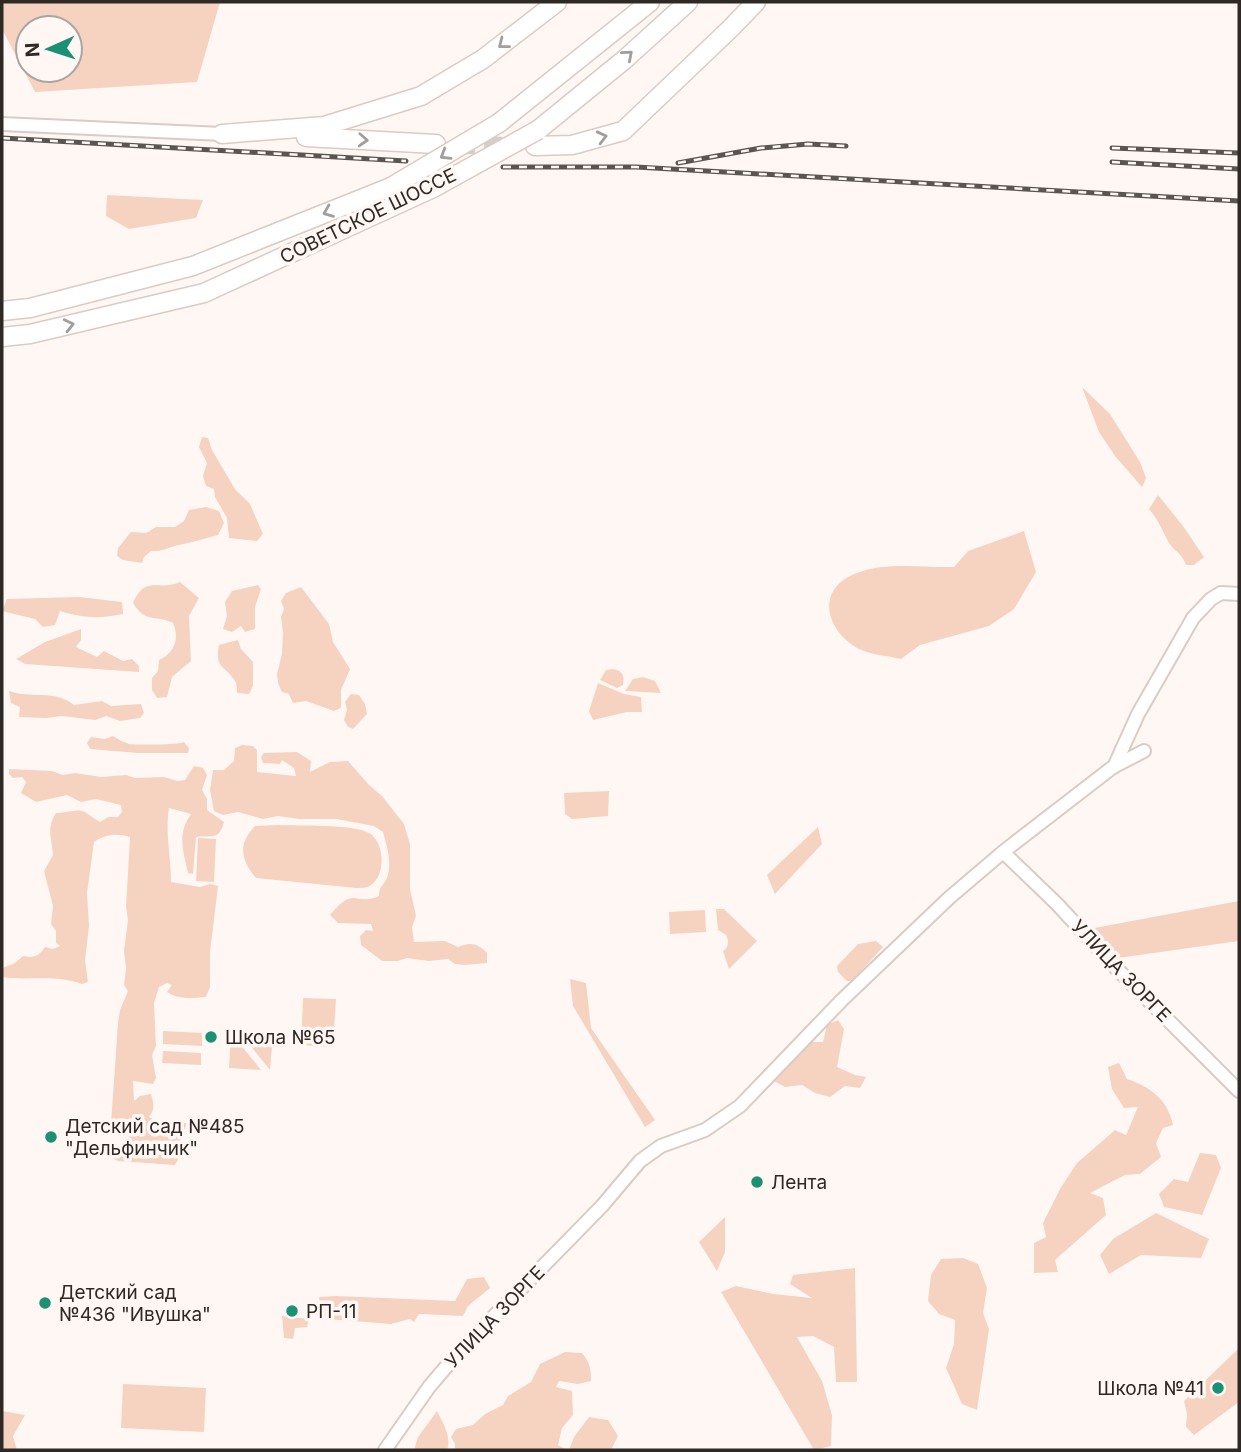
<svg xmlns="http://www.w3.org/2000/svg" width="1241" height="1452" font-family="Inter,sans-serif">
<rect width="100%" height="100%" fill="#fef7f4"/>
<path fill="#f6d2c1" fill-rule="evenodd" d="M2,2H220L197,82L35,92L2,29ZM28,28H70V70H28Z
M107,195L203,200L196,218L129,229L106,216Z
M1082,387L1110,414L1140,462L1146,478L1142,487L1115,456L1099,432Z
M202,437L208,438L212,450L235,489L250,504L263,534L257,541L229,538L227,518L215,497L214,489L206,486L203,476L207,463L199,447Z
M1158,495L1183,526L1204,557L1194,565H1186C1181,552 1175,552 1169,543C1162,530 1159,521 1149,509Z
M206,507L219,511L224,523L218,535C204,539 193,542 179,545C169,547 162,552 151,551L144,557L142,563L123,560L117,556L118,548L131,532L146,533L156,527H175L184,521L189,510Z
M1024,531L1036,572L1014,609L989,626L920,645L901,659C889,656 871,655 859,649C831,634 814,597 848,577C880,560 920,568 954,567L968,551Z
M180,582L199,598L189,616L191,661L172,677L167,697L157,698L152,690V678L158,671L159,660C174,653 180,639 173,623C154,614 146,624 133,603C146,574 158,592 180,582Z
M258,585L261,589L255,607V629L245,632L241,626L232,632L223,629L227,616L225,602L232,591Z
M301,587L329,624L333,642L350,669L341,690V708L334,711L306,701L293,703L289,694L282,692L278,683L277,674L282,654L283,632L281,617L284,609L281,601L286,593Z
M80,597L122,602L123,614C100,619 83,618 60,611L55,625L43,627L35,619L2,611L7,599Z
M81,629V640L76,647L97,657L104,651L123,661L132,659L139,666V672L25,664L16,659L45,642Z
M238,640L241,649L253,662V686L249,694L237,693C237,689 237,684 235,681C226,666 214,669 219,645Z
M613,669C622,670 625,676 623,685L617,688L600,680L606,670Z
M643,677L655,681L661,693L625,691L633,679Z
M598,683L624,694L641,697L642,712H627L593,720L589,711Z
M9,691C31,699 55,689 74,705L102,701L111,706L141,704L144,713L140,718L120,721L106,716L95,720L62,716L46,718L19,717L20,707L11,703Z
M351,694L359,695L365,704L367,714L353,729L348,727L344,720L347,710L345,702Z
M113,736C118,739 123,742 129,744C135,745 179,745 184,742L189,748L188,753H138L90,749L87,743L91,737L105,739Z
M242,745L253,746L257,750V772L296,776L294,768L282,760L280,764L263,763L261,757L264,753L297,752L311,761L310,772L330,762L348,761L369,785L382,796L404,824L410,844V889L416,916L412,927L414,942L445,941L458,947C470,942 478,943 487,953V963L465,965L455,964L448,959L429,961L407,958L398,961H382L361,945L360,936L366,930L373,931L371,924L338,923L330,915C355,884 356,907 379,896C379,887 382,887 386,880C393,866 387,846 383,832L374,826L336,819H299L278,816L263,819L238,812L223,815L214,811L210,790L213,770H224L234,761L235,748Z
M194,766L203,768L207,775L202,790L207,799V810L224,822C219,841 212,835 196,837L193,874L188,873C183,850 177,834 191,814L169,808C165,833 171,857 171,882L200,887L210,884L218,886L210,952V987L206,997C194,998 178,1000 167,992L172,985L167,983L159,987L154,1003L156,1046L152,1055L156,1078L153,1084L133,1081L134,1101L140,1096L151,1094C154,1104 155,1110 149,1117L161,1123H187L179,1145L182,1152L175,1165L118,1161L110,1157L112,1150L127,1147L129,1133L125,1127L111,1123L118,1023L120,1010L128,991L124,985L126,969L124,950L128,920L126,907L130,837C116,833 106,834 94,842L87,893L89,926L85,960L88,982L82,984C55,974 28,981 2,977V968L15,963L23,956C34,958 38,957 45,947L53,949L60,946L56,943V931L51,924L53,906L44,871L53,855C52,838 46,829 56,813C65,814 75,808 85,812C90,815 94,819 100,822L108,817H118L122,812L121,805L96,799L81,802L67,795L36,802L21,793L26,782L22,777L13,778L9,774V769L52,771L63,775L75,773L101,777L126,775L135,778L164,777L178,781L185,780Z
M609,791L608,816L572,819L565,814L564,793Z
M278,825C299,826 353,824 369,833C385,842 386,875 371,885C367,888 361,888 356,888L256,878C240,859 238,844 255,826Z
M818,827L822,844L775,894L767,875Z
M198,838L216,839L214,882L196,881Z
M1239,901V941L1118,958L1089,929Z
M716,909H724L757,941L729,969L723,951C729,947 729,941 726,935L718,930Z
M705,910L706,932L670,934L669,912Z
M876,941L883,947L852,981H847L838,972L837,966L858,944Z
M570,979L586,983L591,1028L655,1120L645,1127L573,1006Z
M303,998L336,999L333,1047L301,1045Z
M838,1020L844,1029L837,1067L855,1075L866,1077L860,1088L845,1086L830,1097L815,1093L802,1085L785,1087L772,1080L808,1042H823L827,1025Z
M163,1031L202,1033V1046L163,1044Z
M231,1033L261,1070L229,1068Z
M240,1033L273,1035L270,1070Z
M163,1051L201,1053V1065L162,1063Z
M1119,1063L1127,1079C1151,1087 1168,1100 1173,1125L1163,1128L1156,1143L1161,1157L1140,1174L1125,1175L1090,1193L1103,1198L1106,1215L1055,1260L1058,1272L1034,1273V1243L1046,1237L1043,1223L1060,1189L1077,1163L1115,1130L1126,1135L1138,1107L1124,1108L1112,1089L1108,1067Z
M1200,1153L1216,1155L1221,1168L1202,1215L1164,1207L1159,1194L1174,1179L1188,1182Z
M1156,1213L1209,1239L1201,1258L1141,1255L1109,1274L1100,1255L1113,1239Z
M725,1217V1252L717,1271L699,1242Z
M963,1258L978,1264L987,1288L983,1313L989,1329L977,1410L962,1404L946,1368L954,1344L955,1320L939,1314L928,1301L931,1275L941,1259Z
M855,1268L857,1382H836L834,1347L813,1336L797,1337L822,1381L832,1415L831,1446L814,1450L721,1292L736,1286L773,1294L812,1298L790,1284L793,1275Z
M484,1277L490,1288L468,1306L463,1316L419,1314L414,1322L410,1319L391,1324L327,1319L321,1314L319,1297L336,1296L455,1301L467,1279Z
M282,1316L309,1319L307,1327L295,1328L293,1339L284,1338Z
M1239,1348V1402L1194,1435L1186,1427L1187,1414L1184,1401Z
M565,1352L582,1353C590,1362 591,1369 591,1381L578,1384L559,1381L556,1387L572,1391L573,1415L562,1428L558,1445L567,1450H455V1444L451,1437L456,1429L473,1425L485,1414L503,1405L508,1396L531,1382L540,1364Z
M123,1384L206,1388L204,1432L121,1428Z
M2,1411L25,1415L13,1436L17,1450H2Z
M437,1411C443,1423 452,1437 447,1450H414L418,1437Z
M589,1417L608,1420L618,1436L611,1450H569L574,1437Z"/>
<g fill="none" stroke-linecap="round" stroke-linejoin="round">
<path stroke="#d5cecb" stroke-width="18" stroke-dasharray="18 9" stroke-linecap="butt" d="M457,145L513,146"/>
<g stroke="#dbcbc4" stroke-width="16">
<path id="minor" d="M2,124L222,134
M1114,767L1138,714L1193,618L1211,599L1221,593L1239,594
M1003,852L1057,904L1116,968L1239,1091
M385,1450L429,1387L457,1354L602,1206L640,1161L661,1146L705,1130L740,1106L842,1000L949,898L1003,852L1113,767L1144,751"/>
</g>
<g stroke="#dbcbc4" stroke-width="21">
<path id="highway" d="M499,123L650,2
M538,130L624,60L688,2
M222,134L324,126L421,96L483,59L557,2
M306,137L436,144
M535,146L572,145L623,131L731,28L756,2
M2,311L30,308L193,266L391,187
M2,337L30,334L204,293L433,188"/>
</g>
<use href="#minor" stroke="#fff" stroke-width="12"/>
<use href="#highway" stroke="#fff" stroke-width="18"/>
<g stroke="#5b5552" stroke-width="5">
<path id="rail" d="M2,138L406,161
M1112,148L1239,153
M1112,162L1239,169
M678,163L761,148L808,144L846,146
M503,167H636L1239,201"/>
</g>
<use href="#rail" stroke="#fef7f4" stroke-width="2.5" stroke-dasharray="8" stroke-linecap="butt"/>
<g stroke="#dbcbc4" stroke-width="21" stroke-linecap="butt">
<path id="highway-bridge" d="M391,187L499,123
M433,188L538,130"/>
</g>
<use href="#highway-bridge" stroke="#fff" stroke-width="18"/>
</g>
<defs><path id="oneway-chevron" d="M-2-3.5L2.5 0L-2 3.5" fill="none" stroke-width="1.6" stroke-linecap="round" stroke-linejoin="round" transform="scale(1.75)"/></defs>
<g stroke="#a19f9d">
<use href="#oneway-chevron" transform="translate(503 44) rotate(142)"/>
<use href="#oneway-chevron" transform="translate(628 55) rotate(-41)"/>
<use href="#oneway-chevron" transform="translate(602 137) rotate(-14)"/>
<use href="#oneway-chevron" transform="translate(363 140) rotate(3)"/>
<use href="#oneway-chevron" transform="translate(445 155) rotate(149)"/>
<use href="#oneway-chevron" transform="translate(328 212) rotate(158)"/>
<use href="#oneway-chevron" transform="translate(69 325) rotate(-13)"/>
</g>
<g fill="#1b9073" stroke="#fef7f4" stroke-width="2.5">
<circle cx="211" cy="1037" r="7"/>
<circle cx="51" cy="1137" r="7"/>
<circle cx="757" cy="1182" r="7"/>
<circle cx="45" cy="1303" r="7"/>
<circle cx="292" cy="1311" r="7"/>
<circle cx="1218" cy="1388" r="7"/>
</g>
<g text-anchor="middle" dominant-baseline="central" stroke-width="7" stroke-linejoin="round" paint-order="stroke">
<g font-size="19" fill="#2f2926" stroke="#fef7f4">
<text transform="translate(368 216) rotate(-26)">СОВЕТСКОЕ ШОССЕ</text>
<text transform="translate(1121 971) rotate(46)">УЛИЦА ЗОРГЕ</text>
<text transform="translate(495 1317) rotate(-46)">УЛИЦА ЗОРГЕ</text>
</g>
<g font-size="19" fill="#2f2926" stroke="#fef7f4" text-anchor="start">
<text x="225" y="1037">Школа №65</text>
<text x="65" y="1126">Детский сад №485<tspan x="65" dy="22">"Дельфинчик"</tspan></text>
<text x="771" y="1182">Лента</text>
<text x="59" y="1292">Детский сад<tspan x="59" dy="22">№436 "Ивушка"</tspan></text>
<text x="306" y="1311">РП-11</text>
<text x="1204" y="1388" text-anchor="end">Школа №41</text>
</g>
</g>
<rect width="1241" height="1452" fill="none" stroke="#2f2926" stroke-width="7"/>
<g transform="translate(49 49) rotate(267)"><circle r="33" fill="#fef7f4" stroke="#aba5a2" stroke-width="2"/>
<path d="M0-5L12 26L0 18L-12 26Z" fill="#1b9073"/>
<text y="-10" font-size="19" font-weight="bold" text-anchor="middle" fill="#2f2926">N</text>
</g>
</svg>
